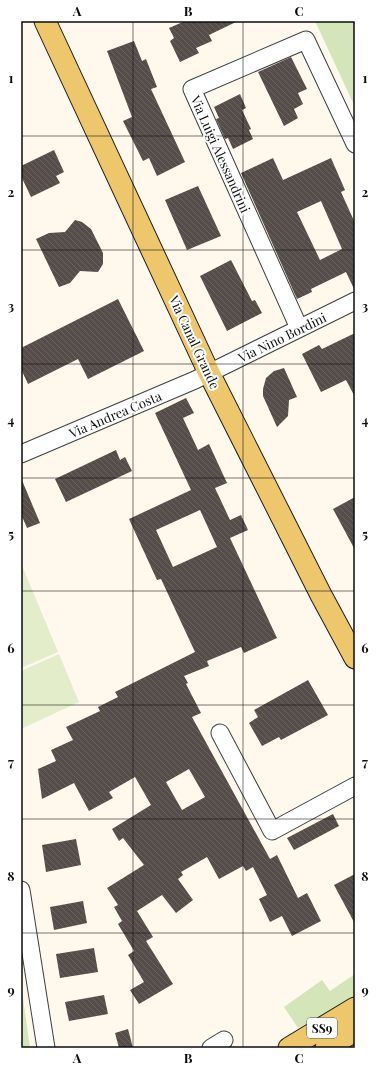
<svg xmlns="http://www.w3.org/2000/svg" width="376" height="1069" font-family="'Playfair Display',serif">
<defs>
<pattern id="building-back-hatch" width="6" height="6" patternUnits="userSpaceOnUse"><rect width="6" height="6" fill="#544d49"/><path d="M-1 5l2 2M0 0l6 6M5-1l2 2" fill="none" stroke="#68625f"/></pattern>
</defs>
<rect width="100%" height="100%" fill="#fef9ec"/>
<path fill="#d3e5b9" d="M315,21H355V107Z
M355,974V997L330,1012L298,1028L284,1007L322,980L330,991Z
M21,984L30,1048H21Z"/>
<path fill="#e3edca" d="M21,563L58,652L21,668Z
M59,654L79,702L21,729V671Z"/>
<path fill="url(#building-back-hatch)" fill-rule="evenodd" d="M185,21H238L209,35L212,41L196,48L199,53L180,62L170,41L174,38L169,28Z
M134,41L142,61L146,59L157,87L151,89L185,162L157,176L149,158L143,161L123,121L132,117L107,51Z
M291,57L307,89L298,93L303,104L294,109L298,118L284,126L258,72Z
M240,94L246,108L242,110L251,129L249,130L253,139L233,149L228,138L225,139L216,119L219,118L214,107Z
M54,150L64,172L56,176L60,183L31,197L21,176V166Z
M273,158L283,180L331,158L345,190L341,192L355,223V291L346,272L311,289L312,292L297,299L241,173ZM321,201L342,249L320,260L297,212Z
M198,186L221,236L187,250L165,200Z
M75,220L82,222L91,229L103,253V264L98,272L80,271L70,283L59,287L36,239L49,233L65,232Z
M231,260L252,301L255,300L262,313L227,331L200,276Z
M118,299L144,351L88,379L78,359L28,384L21,369V348Z
M355,333V397L346,380L321,392L302,354L319,345L322,349Z
M284,368L297,397L289,400L288,416L277,427L263,396V389L266,378L274,371Z
M186,398L194,413L183,418L198,450L209,444L227,483L215,488L230,520L241,515L248,530L230,538L277,638L244,653L241,647L207,661L209,666L184,676L188,683L186,684L201,713L192,717L270,859L277,855L298,898L307,893L321,921L292,936L282,916L270,922L259,899L267,895L253,867L246,871L243,866L219,879L207,857L181,872L183,875L178,879L193,900L176,913L162,895L137,911L153,937L146,941L173,984L139,1004L130,990L144,982L128,955L134,951L118,924L122,921L114,907L118,905L107,888L144,865L123,838L119,841L112,829L151,805L135,777L109,792L113,798L89,811L74,783L42,799L38,769L56,761L51,750L73,740L66,727L100,711L98,707L118,697L115,692L195,652L161,579L157,580L129,519L191,490L155,413ZM200,510L217,547L173,567L156,530ZM189,769L205,797L182,810L166,782Z
M116,450L120,460L125,457L132,471L66,502L55,479Z
M21,478L40,523L27,528L21,514Z
M355,497V550L333,509Z
M308,680L328,715L281,740L279,737L262,746L249,723L258,717L254,710Z
M333,814L339,826L294,850L287,838Z
M76,839L81,865L46,872L42,845Z
M355,874V924L334,885Z
M83,901L87,923L54,930L50,907Z
M94,948L98,972L60,978L56,954Z
M104,995L108,1014L69,1021L65,1002Z
M128,1029L133,1048H119L115,1033Z"/>
<g fill="none" stroke-linecap="round" stroke-linejoin="round">
<g stroke="#3f3f3f" stroke-width="19">
<path id="minor" d="M299,328L192,89L306,40L355,144
M21,454L195,380L355,301
M220,733L272,831L355,786
M21,890L46,1048
M211,1048L224,1040"/>
</g>
<g stroke="#1d1d1d" stroke-width="23">
<path id="major" d="M45,21L209,373L321,595L355,658
M289,1048L355,1008
M326,1048L355,1031"/>
</g>
<use href="#minor" stroke="#fff" stroke-width="17"/>
<use href="#major" stroke="#eec66c" stroke-width="21"/>
</g>
<path fill="none" stroke="#0c0c0c" stroke-width="1" stroke-opacity="0.55" d="M133,21V1048M243,21V1048M21,136H355M21,250H355M21,364H355M21,478H355M21,591H355M21,705H355M21,819H355M21,933H355"/>
<g text-anchor="middle" dominant-baseline="central" stroke-width="4" stroke-linejoin="round" paint-order="stroke">
<rect fill="#fff" stroke="#555" stroke-width="1" x="307" y="1018" width="30" height="20" rx="3"/>
<g font-size="12" font-weight="bold" fill="#0c0c0c">
<text x="322" y="1028">SS9</text>
</g>
<g font-size="13" fill="#0c0c0c" stroke="#fff">
<text transform="translate(221 154) rotate(66)">Via Luigi Alessandrini</text>
<text transform="translate(282 337) rotate(-26)">Via Nino Bordini</text>
<text transform="translate(195 342) rotate(65)">Via Canal Grande</text>
<text transform="translate(115 414) rotate(-23)">Via Andrea Costa</text>
</g>
</g>
<rect width="376" height="1069" fill="none" stroke="#ffffff" stroke-width="44"/>
<rect x="22" y="22" width="332" height="1025" fill="none" stroke="#0c0c0c" stroke-width="1.5"/>
<g font-size="13" text-anchor="middle" font-weight="bold" fill="#0c0c0c">
<text x="77" y="16">A</text>
<text x="188" y="16">B</text>
<text x="299" y="16">C</text>
<text x="11" y="83">1</text>
<text x="365" y="83">1</text>
<text x="11" y="197">2</text>
<text x="365" y="197">2</text>
<text x="11" y="311">3</text>
<text x="365" y="311">3</text>
<text x="11" y="425">4</text>
<text x="365" y="425">4</text>
<text x="11" y="539">5</text>
<text x="365" y="539">5</text>
<text x="11" y="653">6</text>
<text x="365" y="653">6</text>
<text x="11" y="767">7</text>
<text x="365" y="767">7</text>
<text x="11" y="881">8</text>
<text x="365" y="881">8</text>
<text x="11" y="995">9</text>
<text x="365" y="995">9</text>
<text x="77" y="1063">A</text>
<text x="188" y="1063">B</text>
<text x="299" y="1063">C</text>
</g>
</svg>
